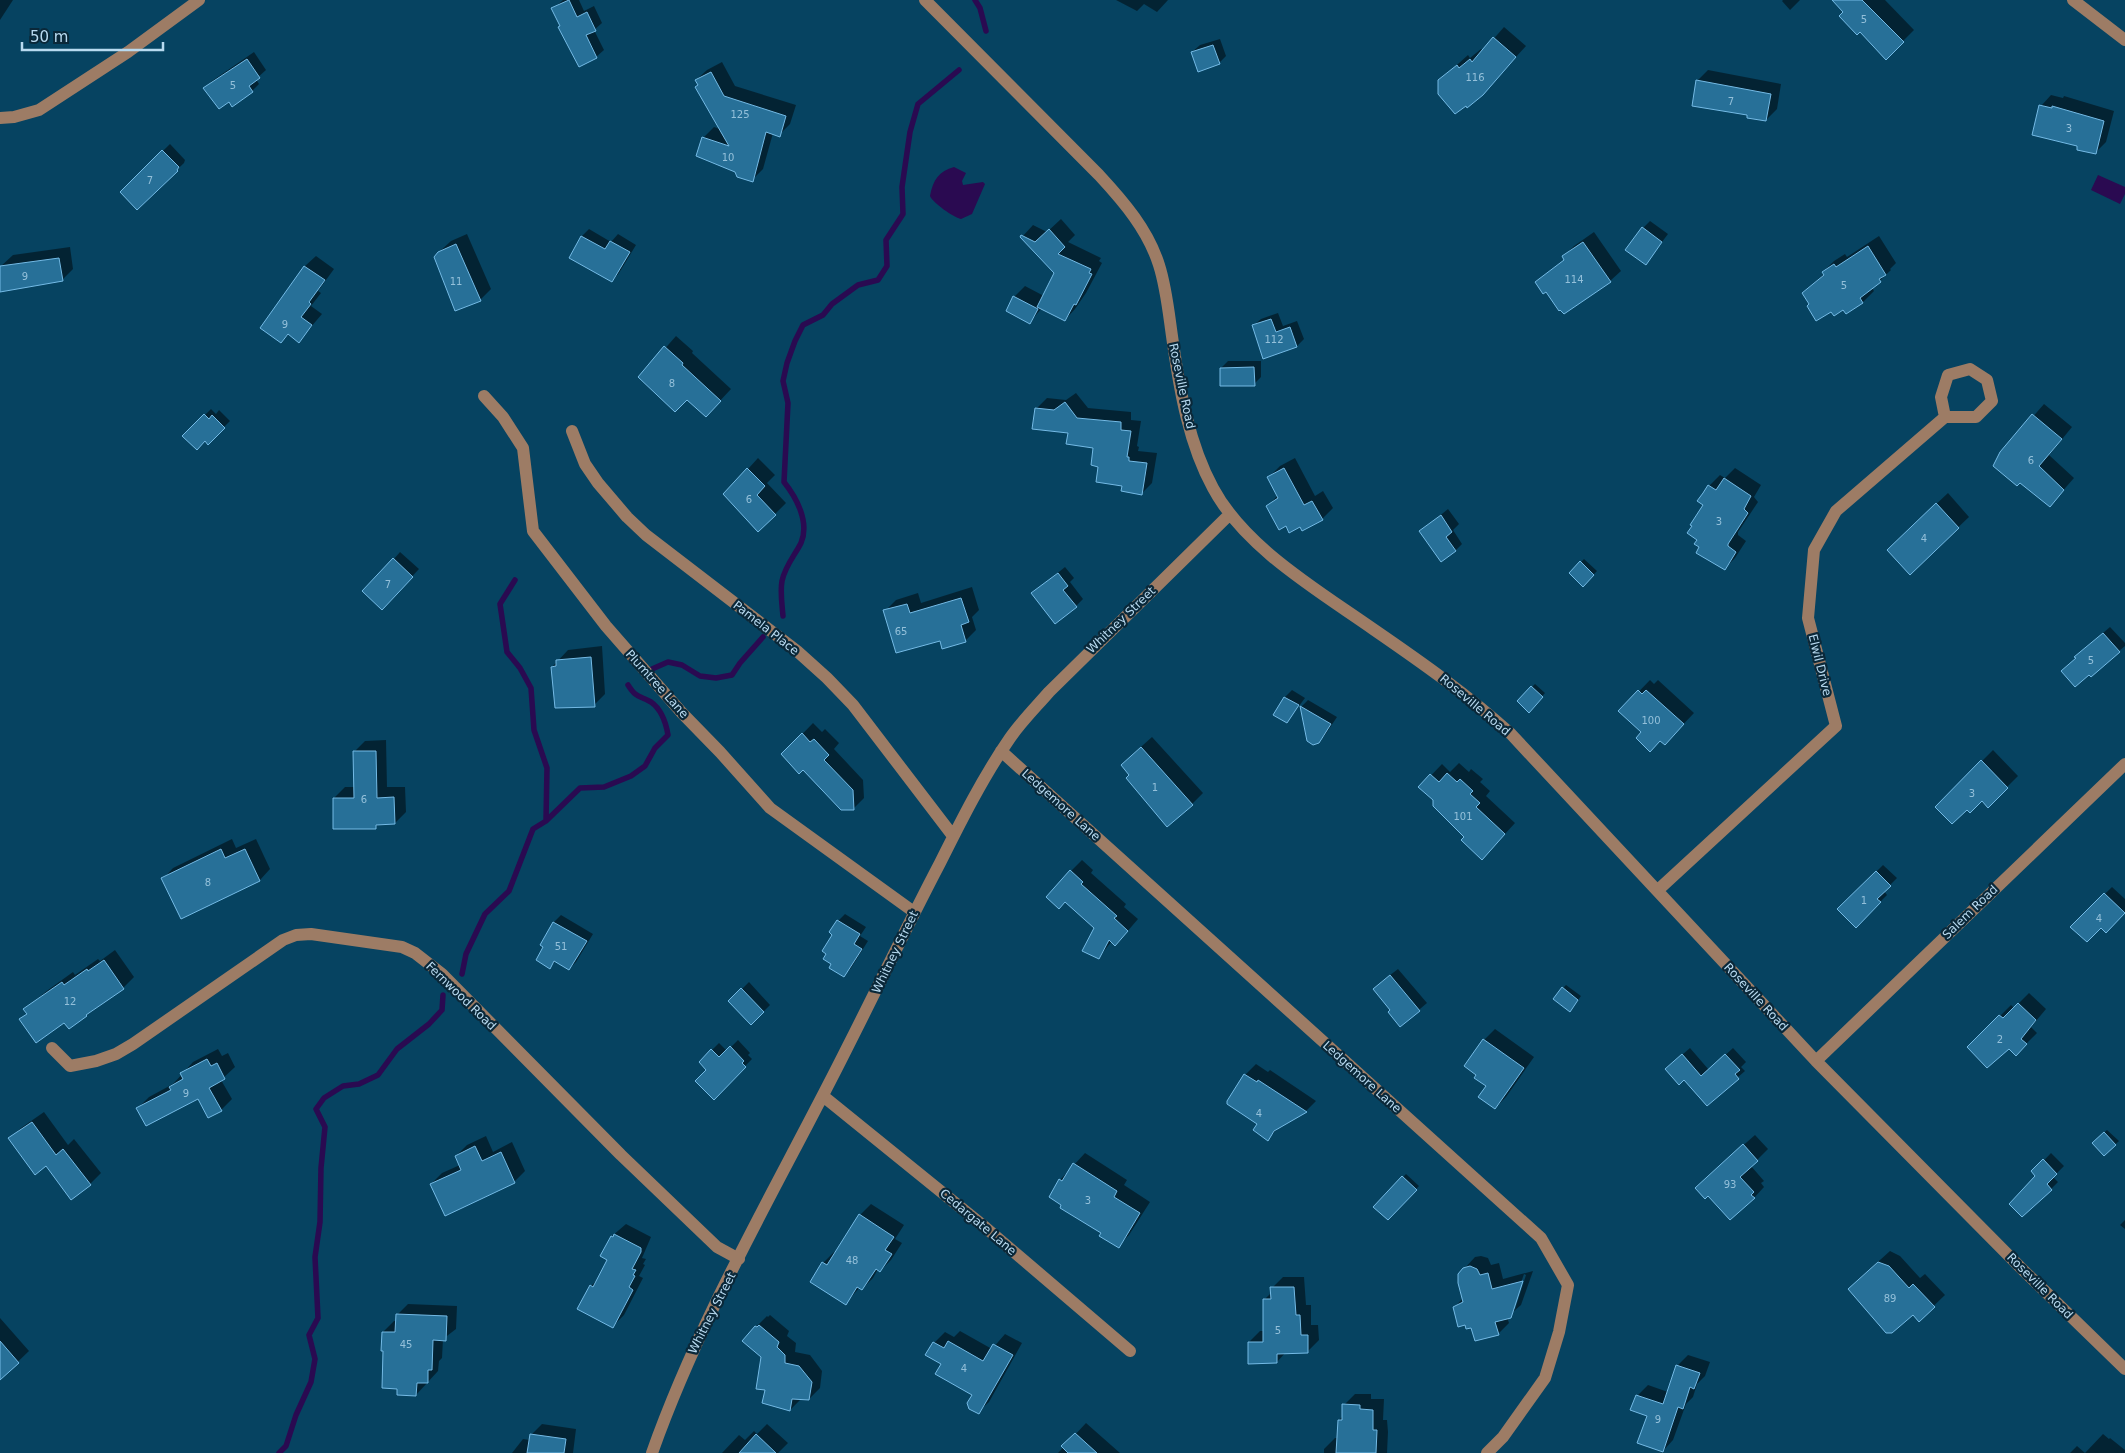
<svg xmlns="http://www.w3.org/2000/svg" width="2125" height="1453" font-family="'DejaVu Sans',sans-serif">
<rect width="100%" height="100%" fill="#064361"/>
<path fill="#2a0a51" d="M954,167L966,173L962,181L963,185L983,182L985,184L972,214L961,219C953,217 933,203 930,196C933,180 939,171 954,167Z
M2098,175L2125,187V194L2120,204L2091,190Z"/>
<path fill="#0007" fill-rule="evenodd" d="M0,0H13L0,20Z
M563,0H579L584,11L594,6L602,23L594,30L604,50L596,57L579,65L559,27L561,25L553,9Z
M1116,0H1168L1157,12L1144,4L1137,11Z
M1783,0H1800L1790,10L1782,1Z
M1834,0H1885L1914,30L1886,58Z
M1504,27L1526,46L1482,94L1439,81L1468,55L1470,58L1481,49L1483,51Z
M1220,39L1226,56L1219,63L1192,52L1200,45Z
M254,52L266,70L256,79L259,84L252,91L229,100L205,88L212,81Z
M722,62L735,86L796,105L790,124L779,135L773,133L763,169L752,180L736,171L711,162L703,138L714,127L720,129L696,80L707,70Z
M1708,70L1781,84L1777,109L1766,120L1748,114L1697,81Z
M2051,95L2063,98L2064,96L2114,111L2106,142L2095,153L2079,145L2041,106Z
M170,144L185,160L184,163L137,208L121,192Z
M1061,219L1075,235L1068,242L1101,258L1099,261L1102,263L1086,293L1075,309L1065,320L1042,308L1030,322L1014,297L1025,286L1044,296L1056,273L1022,237L1033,225L1047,232Z
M1650,221L1668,234L1646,263L1643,228Z
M589,229L611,242L618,234L636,245L619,273L612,281L570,257L582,236Z
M1594,232L1621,271L1610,281L1547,291L1537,282L1565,259L1563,257L1574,246Z
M467,234L491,289L480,300L439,252L451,241Z
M1879,236L1896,263L1890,269L1891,270L1872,288L1874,291L1863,302L1847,313L1844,308L1832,311L1810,304L1803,293L1824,274L1823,272L1834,261L1845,254L1847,257Z
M70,247L73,269L62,280L0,291V267L13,255Z
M316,256L334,269L318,291L321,293L311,306L322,314L299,341L289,334L281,342L262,328L305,266Z
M1278,313L1283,326L1297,321L1304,339L1297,346L1264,357L1253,326L1261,319Z
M676,336L693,351L692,353L731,389L717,404L688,398L640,377Z
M1228,361H1261V377L1254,384L1221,368Z
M1076,393L1088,408L1131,412V420L1141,421L1137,446L1139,447L1138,451L1157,453L1152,483L1142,493L1123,485L1100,466L1095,447L1036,409L1047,398L1066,400Z
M2044,404L2072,427L2049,455L2074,478L2060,494L2001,453Z
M211,409L216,414L219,410L230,421L208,443L205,440L184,436Z
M758,458L775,475L767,483L786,503L758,531L748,469Z
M1295,458L1315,496L1323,491L1333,508L1322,519L1300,525L1287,524L1268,506L1278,495L1269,477L1280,466Z
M1735,468L1761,485L1754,497L1758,502L1738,532V535L1746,541L1735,558L1724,569L1701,547L1698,539L1709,486L1720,475L1725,478Z
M1948,493L1969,517L1910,573L1899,539Z
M1448,509L1459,524L1453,530L1462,544L1455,551L1421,531Z
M400,552L419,569L389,601L394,559Z
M1584,559L1597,571L1583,585L1570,573Z
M1065,567L1074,578L1070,582L1083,599L1076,606L1033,593Z
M972,587L979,610L972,617L976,630L965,641L941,639L885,611L896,600L918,593L921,603Z
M2110,627L2125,643V646L2119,651L2077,658L2083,650Z
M602,646L605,694L594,705L552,667L568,650Z
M1650,680L1654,684L1658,680L1694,713L1675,733L1643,732L1620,711Z
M1535,684L1545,693L1529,711L1518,701Z
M1292,690L1305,698L1287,722L1275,715L1285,697Z
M1308,700L1337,717L1325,735L1318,742L1308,741L1302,706Z
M813,723L822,732L825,729L839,743L834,749L863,780L864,798L854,808L783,754Z
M1152,737L1203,793L1192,804L1131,775L1133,754Z
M386,740L387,787H405L406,812L395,823L379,824L375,827L334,798L345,787H355L354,752L365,741Z
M1993,750L2018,776L1988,806L1982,800L1967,808L1936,807Z
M1459,763L1469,772L1471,769L1483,779L1480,782L1490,791L1486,796L1515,823L1493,847L1466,837L1434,800L1420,787L1442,764L1450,772Z
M232,839L236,848L256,839L270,869L260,880L163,879L173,868Z
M1082,860L1093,870L1091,873L1126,904L1124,907L1138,919L1126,933L1112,941L1099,957L1096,928L1071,871Z
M1883,865L1897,878L1884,891L1887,895L1856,926L1839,909Z
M2112,887L2125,899V912L2106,931L2101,926H2072Z
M845,914L866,927L860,936L868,941L851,968L844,975L834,934L838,921Z
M561,915L593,934L576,962L569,969L556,961L549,967L545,946L542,944L554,922Z
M115,950L134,977L123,988L95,1007L86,1015L65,1021L21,1020L28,1013L25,1009L48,990L73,972L75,975L98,959L100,961Z
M1398,969L1427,1003L1400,1026L1391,1010L1381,982Z
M749,982L770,1005L763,1012L730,1001Z
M1566,985L1581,996L1573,1007L1563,988Z
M2029,993L2046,1009L2031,1027L2037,1033L2016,1054L2009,1047H1969L2011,1005L2014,1008Z
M1495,1029L1534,1057L1506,1097L1495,1108L1488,1085L1484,1040Z
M738,1040L750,1053L748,1055L752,1059L714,1098L708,1070L700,1062L719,1043L727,1051Z
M1690,1048L1709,1070L1733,1048L1746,1062L1741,1067L1745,1071L1707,1104L1674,1062Z
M218,1049L222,1056L228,1053L235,1067L221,1080L232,1099L221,1110L198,1097L138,1108L149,1097L173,1084L193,1062Z
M1256,1064L1268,1072L1270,1070L1316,1101L1306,1111L1280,1126L1268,1139L1259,1124L1245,1075Z
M44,1112L68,1145L74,1139L101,1173L90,1184L47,1165L10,1139L21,1128Z
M2107,1130L2119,1141L2104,1155L2093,1143Z
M1755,1135L1768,1149L1751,1166L1764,1181L1761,1183L1764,1187L1754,1198L1707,1177Z
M486,1136L493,1152L512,1142L525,1171L514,1182L431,1184L442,1173L460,1165L456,1156L467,1145Z
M1085,1153L1127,1180L1124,1185L1150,1202L1129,1235L1118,1246L1103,1232L1060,1180Z
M2051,1153L2064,1166L2053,1177L2058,1182L2051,1189L2033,1172Z
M1406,1174L1419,1186L1388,1219L1375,1207Z
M871,1204L904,1225L895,1239L902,1243L891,1260L880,1271L878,1269L873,1278L862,1289L860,1287L846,1303L823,1263L834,1252L836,1253L860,1215Z
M2125,1220V1229L2120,1225Z
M626,1224L651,1237L642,1258L646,1259L643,1264L645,1265L639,1276L643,1278L624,1315L613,1326L591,1286L600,1277L609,1260L612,1236Z
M1890,1251L1900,1256L1920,1278L1925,1274L1945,1295L1919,1320L1913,1314L1860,1278Z
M1481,1256L1488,1258L1491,1265L1499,1263L1503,1279L1533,1271L1521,1305L1507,1317L1509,1323L1498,1334L1472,1326L1454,1308L1463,1298L1464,1269L1475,1257ZM1524,1274L1526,1275L1515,1309H1512Z
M1283,1277H1304L1306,1305H1311V1325H1318L1319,1340L1308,1351L1286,1352L1277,1362L1249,1342L1260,1331H1264V1300L1272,1292V1288Z
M408,1304L457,1306L456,1329L443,1339L442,1358L439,1361L438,1371L416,1395L398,1387L384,1350L383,1332L394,1321H397V1315Z
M770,1315L789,1331L787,1336L796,1343L795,1352L810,1355L822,1371L820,1388L809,1399H801L790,1410L766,1389L763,1357L756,1327L767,1316L768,1317Z
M0,1318L29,1351L0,1379Z
M960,1331L992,1349L1005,1334L1022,1343L989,1402L978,1412L973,1394L943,1363L934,1343L945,1332L954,1337Z
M1688,1355L1710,1362L1705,1376L1697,1384L1693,1397L1686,1404L1673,1440L1663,1451L1649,1415L1637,1396L1648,1385L1668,1392L1677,1366Z
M1355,1394H1371V1399H1384L1383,1420H1387L1388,1432L1387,1453H1324V1449L1335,1438H1338L1339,1420L1343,1416L1344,1405Z
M1086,1423L1120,1453H1058Z
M542,1424L576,1429L573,1453H512L523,1439L530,1440L531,1435Z
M767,1424L788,1443L778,1453H722L739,1435L745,1440L754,1431L757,1434Z
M2103,1434L2109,1439L2110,1438L2125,1450V1453H2070L2077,1446L2085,1453Z"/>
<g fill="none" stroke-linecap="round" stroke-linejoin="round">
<path stroke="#2a0a51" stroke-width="5.5" d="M975,0L980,8L986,31
M515,580L500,604L507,652L520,668L531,688L534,730L547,768L546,820
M783,616C782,604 780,592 782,581C785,566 795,555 801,543C810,522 796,497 784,482L788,403L783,381L787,363L795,341L803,325L823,315L832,304L858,285L878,280L887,266L886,240L903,214L902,187L910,132L918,104L959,70
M652,669L668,662L682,665L700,676L716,678L732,675L740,663L763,637
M462,974L466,954L485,914L509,891L533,829L546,821L580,788L604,787L631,776L645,766L655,748L668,735C666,723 661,709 651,702C639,695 637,699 628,685
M279,1453L286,1446L296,1415L311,1382L315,1359L309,1335L318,1318L315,1257L320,1222L321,1168L325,1127L316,1109L324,1098L343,1086L359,1084L378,1075L397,1049L429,1024L442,1010L443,995"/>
</g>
<path fill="#277098" stroke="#74bae5" d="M569,0L577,17L587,12L596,31L586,35L597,58L579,67L558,27L560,26L551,8Z
M1832,0H1862L1904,42L1886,60L1860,32L1857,35L1839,16L1843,12Z
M1493,37L1516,57L1483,95L1467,108L1466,106L1455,114L1438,94V80L1457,65L1459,68L1470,59L1472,62Z
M1213,45L1220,64L1198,72L1191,52Z
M247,59L260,78L249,86L253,92L232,107L229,102L219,109L203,88Z
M711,72L724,96L786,116L780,137L766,132L753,182L737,177L735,172L696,156L702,137L729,146L695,87L698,85L695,80Z
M1696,80L1771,94L1766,121L1747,118V115L1692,106Z
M2039,105L2052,108V106L2104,121L2096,154L2077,150V146L2032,135Z
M162,150L179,167L177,170L178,171L137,210L120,192Z
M1642,227L1662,242L1646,265L1625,250Z
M1049,229L1065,247L1058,254L1091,269L1089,273L1092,274L1076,305L1074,304L1065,321L1037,307L1054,273L1020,237L1021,235L1035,242Z
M581,236L605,249L610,241L630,252L612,282L569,258Z
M1583,242L1611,282L1564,314L1560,310L1559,311L1546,292L1543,294L1535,282L1564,260L1562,256Z
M456,244L481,301L455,311L434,257L438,252Z
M1868,246L1886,275L1879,279L1881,282L1860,298L1863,303L1846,314L1843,310L1834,316L1831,312L1816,321L1807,306L1809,304L1802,293L1824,275L1822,272L1834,264L1836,267Z
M59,258L63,281L0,292V266Z
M304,266L325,280L309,302L311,304L301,317L312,325L299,343L288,334L281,343L260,328Z
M1013,296L1038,309L1030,324L1006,311Z
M1271,319L1276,332L1290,327L1297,347L1263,359L1252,325Z
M664,346L683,363L682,365L721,401L706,417L687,400L675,412L638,377Z
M1254,367L1255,386H1220V368Z
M1065,402L1077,418L1121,422V430L1131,431L1127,457H1129V461L1147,463L1142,495L1121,491L1122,486L1096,482L1098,467L1091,465L1093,448L1066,444L1068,433L1032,429L1035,408L1054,410Z
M204,414L209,419L212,415L225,428L208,445L205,441L197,450L182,436Z
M2032,414L2062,439L2039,466L2064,490L2050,507L2020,483L2017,486L1993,466L2000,452Z
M747,468L765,486L757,495L776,515L758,532L723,494Z
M1284,468L1304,505L1312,501L1323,520L1302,531L1300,527L1289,533L1286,526L1279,530L1266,506L1278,498L1267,477Z
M1724,478L1751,496L1744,509L1748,513L1728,544V546L1736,552L1725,570L1696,553L1699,547L1694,544L1697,540L1687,533L1692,526L1690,525L1703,505L1697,501L1703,493L1708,485L1716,490Z
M1936,503L1959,528L1910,575L1887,550Z
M1441,515L1452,532L1446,537L1456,551L1441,562L1419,531Z
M393,558L413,577L382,610L362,591Z
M1580,561L1594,575L1583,587L1569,573Z
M1058,573L1068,586L1063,590L1077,607L1055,624L1031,593Z
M961,598L969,622L961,625L966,642L942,649L940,641L896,653L883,610L907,604L910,613Z
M2103,633L2120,652L2091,677L2089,675L2075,687L2061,671L2076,658L2074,657Z
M591,657L595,707L555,708L551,667L556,666V660Z
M1531,686L1543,697L1529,713L1517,701Z
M1638,690L1642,694L1646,690L1684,724L1665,745L1660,741L1650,752L1636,738L1641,732L1618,711Z
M1284,697L1299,705L1287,723L1273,715Z
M1300,706L1331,724L1319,743L1313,745L1307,741Z
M802,733L810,742L814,739L829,755L824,760L853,790L854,810H841L803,770L799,774L781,754Z
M1141,747L1193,805L1167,827L1126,778L1129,775L1121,765Z
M353,751H376L377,798L394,797L395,824L376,825V829H333V798H354Z
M1981,760L2008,788L1988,808L1982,801L1970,813L1967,810L1952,824L1935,807Z
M1447,773L1457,782L1460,779L1473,791L1470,794L1480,803L1476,807L1505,834L1482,860L1461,840L1464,837L1433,806V800L1418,787L1430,774L1439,782Z
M221,849L225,858L245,849L260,881L181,919L161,878Z
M1070,870L1083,882L1081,884L1117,916L1114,918L1128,931L1115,946L1109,940L1099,959L1082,951L1094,928L1065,902L1059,909L1046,897Z
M1876,871L1891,886L1877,899L1881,902L1856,928L1837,909Z
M2104,893L2125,913L2106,933L2101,928L2087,942L2070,927Z
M837,920L860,934L854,944L862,949L844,977L829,968L831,964L823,959L826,954L822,951L832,935L829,932Z
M553,922L587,941L569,970L554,961L550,969L536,960L543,947L540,945Z
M104,960L124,989L86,1015L87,1016L69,1029L64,1023L36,1043L19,1019L27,1014L23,1009L62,982L64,985L87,969L88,971Z
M1390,975L1420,1011L1400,1027L1388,1012L1390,1010L1373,989Z
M1562,987L1578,1000L1570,1012L1553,999Z
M741,988L764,1012L751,1025L728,1001Z
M2018,1003L2036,1020L2021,1039L2027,1044L2016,1056L2009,1049L1987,1068L1967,1047L1999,1015L2003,1018Z
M1483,1039L1524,1068L1495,1109L1478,1097L1486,1086L1474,1078L1476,1075L1464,1066Z
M730,1046L744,1061L742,1063L746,1067L714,1100L695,1081L706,1070L699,1062L711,1049L719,1057Z
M1682,1054L1701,1076L1725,1054L1740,1070L1735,1074L1739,1079L1707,1106L1684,1080L1679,1085L1665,1069Z
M207,1059L211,1066L217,1063L225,1079L209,1088L222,1111L208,1118L198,1099L146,1126L136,1108L171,1090L169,1087L183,1079L180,1073Z
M1244,1074L1257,1082L1258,1080L1307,1112L1274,1131L1268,1141L1253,1130L1257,1124L1227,1104V1101Z
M32,1122L56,1155L63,1149L91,1185L71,1200L46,1166L35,1175L8,1138Z
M2104,1132L2116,1145L2104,1156L2092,1143Z
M1743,1144L1758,1161L1740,1177L1754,1192L1751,1195L1755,1198L1730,1220L1708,1196L1705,1199L1695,1188Z
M475,1146L482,1161L501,1152L515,1183L445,1216L430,1184L461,1170L455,1156Z
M2043,1159L2057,1174L2047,1184L2052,1190L2022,1217L2009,1204L2035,1176L2031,1171Z
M1073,1163L1117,1191L1114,1197L1140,1213L1119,1248L1099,1236L1101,1233L1060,1208L1061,1205L1049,1197L1059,1179L1062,1181Z
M1402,1176L1417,1190L1388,1220L1373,1207Z
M859,1214L894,1237L885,1250L892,1254L880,1272L876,1269L862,1290L857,1287L846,1305L810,1282L822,1262L827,1265Z
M614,1234L641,1248V1252L632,1269L636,1270L633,1275L635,1276L629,1287L633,1290L613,1328L577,1309L590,1285L593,1287L607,1260L600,1256L611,1236L613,1237Z
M1878,1262L1889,1266L1909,1288L1913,1284L1935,1307L1919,1322L1913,1315L1892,1333H1886L1848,1289Z
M1470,1266L1477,1269L1480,1275L1488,1273L1492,1289L1523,1281L1511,1318L1495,1322L1499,1335L1475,1341L1471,1328L1466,1329L1465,1325L1458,1327L1453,1307L1463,1302L1458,1283V1274L1463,1268Z
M1270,1287H1294L1296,1315H1300L1301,1335H1308V1353L1277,1354V1363L1248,1364V1342H1263V1299H1271Z
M396,1314L447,1316L446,1341L433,1340L432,1370H428V1383H417L416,1396L397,1395V1389L382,1388L383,1351H381L382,1332H395Z
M759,1325L779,1342L777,1347L785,1355V1363L799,1366L812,1382L809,1400L792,1399L790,1411L762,1403L765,1390L756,1389L761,1357L742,1341L755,1326L757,1327Z
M0,1341L19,1363L0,1380Z
M948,1341L983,1361L993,1344L1013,1355L979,1414L969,1409L967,1403L972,1395L935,1374L941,1364L925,1355L933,1342L944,1348Z
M1676,1365L1700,1373L1694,1389L1690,1387L1683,1409L1678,1407L1663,1452L1637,1443L1647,1416L1630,1410L1636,1395L1663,1404Z
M1342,1404L1360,1405V1409L1373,1410V1430H1377L1376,1453H1336L1338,1420H1342Z
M1075,1433L1097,1453H1068L1061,1446Z
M530,1434L566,1439L564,1453H527Z
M756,1434L776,1453H739Z"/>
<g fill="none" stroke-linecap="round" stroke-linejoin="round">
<path stroke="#9d7c65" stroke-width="12" d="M925,0L1099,175C1124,202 1148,230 1159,265C1167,290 1169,317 1173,343C1180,392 1189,444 1213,488C1245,548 1319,591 1373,629C1421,662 1468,695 1511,734L1816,1061L2022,1269L2125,1369
M2073,0L2125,40
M0,118L14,117L39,110L128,52L199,0
M484,396L503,417L523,448L533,531L606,626L682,713L720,752L770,808L914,912
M572,431L585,464L598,483L627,517L646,535L797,651L827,678L853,705L953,836
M1001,751L1541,1238L1568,1285L1559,1332L1545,1378L1503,1437L1487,1453
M1658,890L1836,726L1808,618L1814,550L1836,511L1945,417H1976L1992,401L1987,380L1970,369L1948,375L1941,397L1945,417
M52,1048L70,1066L96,1061L116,1054L133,1044L283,940L296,935L311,934L402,947L415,953L442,974L621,1155L717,1247L739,1259
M1816,1061L2125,764
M823,1096L986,1228L1130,1351
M652,1453C702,1312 780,1182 847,1048C878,987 908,924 940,863C961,821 983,777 1010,738C1021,722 1036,707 1049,692L1230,514"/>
</g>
<g text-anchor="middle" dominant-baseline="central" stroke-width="4.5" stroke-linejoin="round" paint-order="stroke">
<g font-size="10" fill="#94c0da">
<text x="1864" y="19">5</text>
<text x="1475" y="77">116</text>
<text x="233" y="85">5</text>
<text x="1731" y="101">7</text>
<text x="740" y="114">125</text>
<text x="2069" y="128">3</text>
<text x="728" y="157">10</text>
<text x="150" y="180">7</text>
<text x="25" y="276">9</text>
<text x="1574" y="279">114</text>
<text x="456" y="281">11</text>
<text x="1844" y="285">5</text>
<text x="285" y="324">9</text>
<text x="1274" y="339">112</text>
<text x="672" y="383">8</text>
<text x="2031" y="460">6</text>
<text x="749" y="499">6</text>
<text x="1719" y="521">3</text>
<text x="1924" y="538">4</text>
<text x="388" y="584">7</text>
<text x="901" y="631">65</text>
<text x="2091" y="660">5</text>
<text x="1651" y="720">100</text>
<text x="1155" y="787">1</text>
<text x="1972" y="793">3</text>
<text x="364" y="799">6</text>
<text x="1463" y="816">101</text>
<text x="208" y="882">8</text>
<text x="1864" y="900">1</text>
<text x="2099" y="918">4</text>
<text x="561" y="946">51</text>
<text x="70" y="1001">12</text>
<text x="2000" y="1039">2</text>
<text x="186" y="1093">9</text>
<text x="1259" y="1113">4</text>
<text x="1730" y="1184">93</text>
<text x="1088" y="1200">3</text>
<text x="852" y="1260">48</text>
<text x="1890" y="1298">89</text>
<text x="1278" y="1330">5</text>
<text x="406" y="1344">45</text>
<text x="964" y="1368">4</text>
<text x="1658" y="1419">9</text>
</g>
<g font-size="12" fill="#b8daf0" stroke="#0a2839">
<text transform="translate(1182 386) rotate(78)">Roseville Road</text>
<text transform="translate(1121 620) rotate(-44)">Whitney Street</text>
<text transform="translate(766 628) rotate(38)">Pamela Place</text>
<text transform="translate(1820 665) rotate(76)">Elwil Drive</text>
<text transform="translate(657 684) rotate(48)">Plumtree Lane</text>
<text transform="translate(1475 705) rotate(40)">Roseville Road</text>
<text transform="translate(1061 805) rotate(42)">Ledgemore Lane</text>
<text transform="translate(1970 912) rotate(-44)">Salem Road</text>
<text transform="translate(895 952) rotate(-64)">Whitney Street</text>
<text transform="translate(461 996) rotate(44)">Fernwood Road</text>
<text transform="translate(1756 997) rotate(47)">Roseville Road</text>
<text transform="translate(1362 1077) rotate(42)">Ledgemore Lane</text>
<text transform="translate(978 1222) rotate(40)">Cedargate Lane</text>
<text transform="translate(2040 1286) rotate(45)">Roseville Road</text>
<text transform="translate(712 1313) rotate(-63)">Whitney Street</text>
</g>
</g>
<path d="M22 42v8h141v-8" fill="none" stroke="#b8daf0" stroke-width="2.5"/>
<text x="30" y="42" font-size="15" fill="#b8daf0" stroke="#0a2839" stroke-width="4" paint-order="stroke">50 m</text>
</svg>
